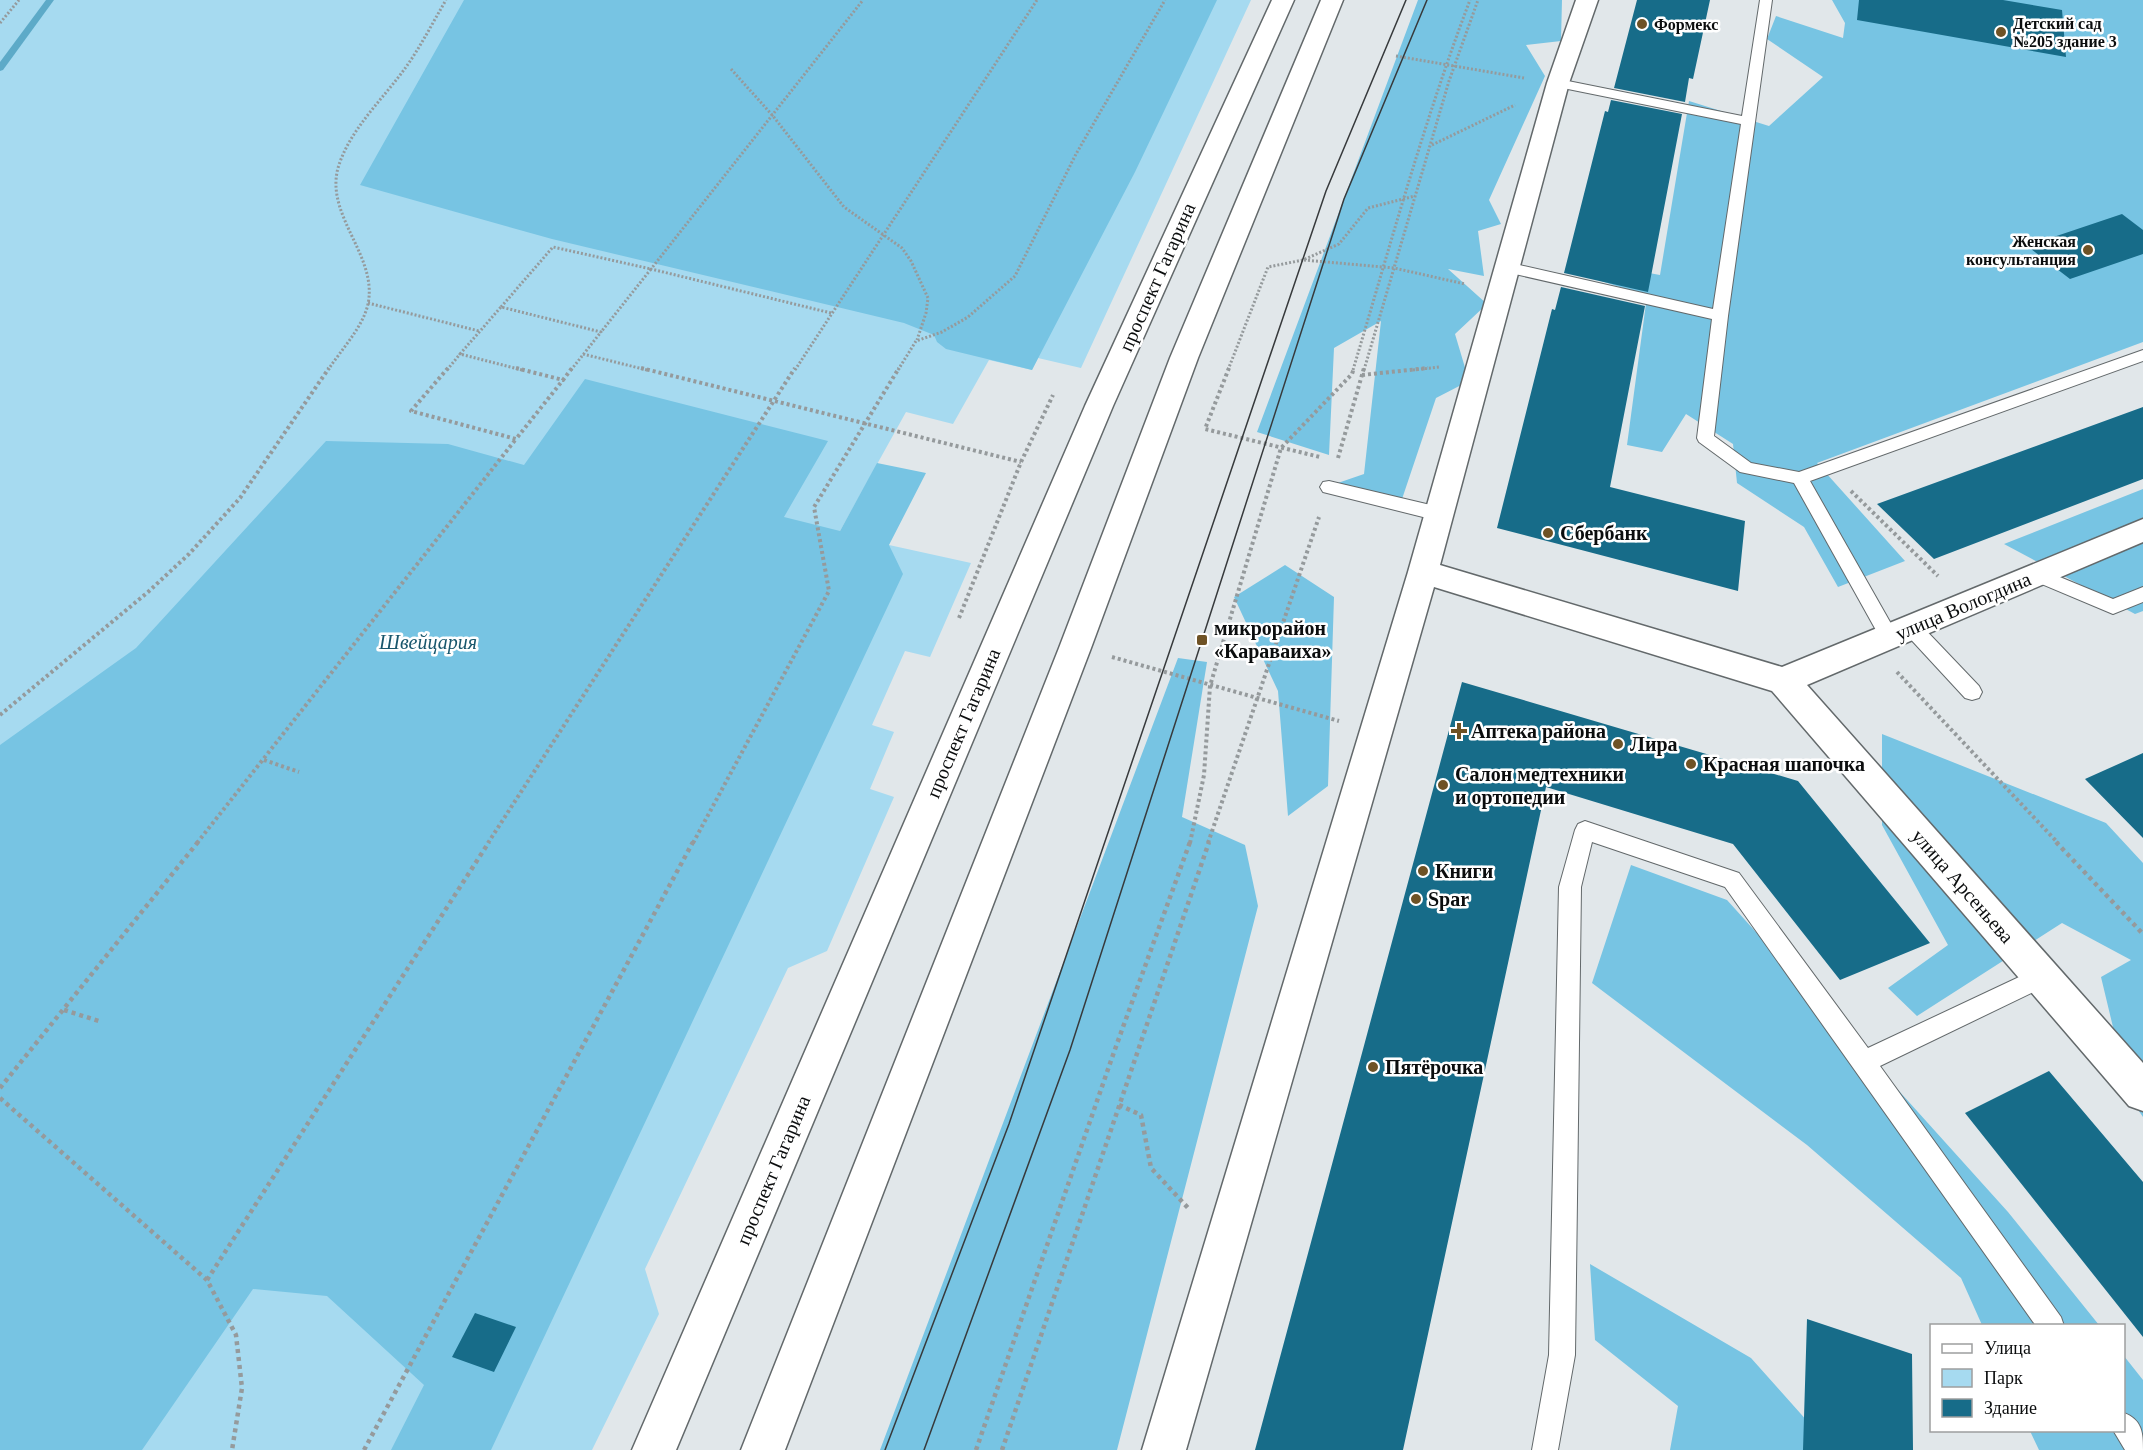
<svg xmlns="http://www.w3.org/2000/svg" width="2143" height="1450" font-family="Georgia,serif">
<rect width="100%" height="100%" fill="#e1e7ea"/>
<path fill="#a6daf0" d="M0,0H1251L1081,368L1038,358L1032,370L989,360L953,424L906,412L840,531L889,545L971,563L930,657L905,651L872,725L894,732L870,789L894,797L827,951L788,968L645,1269L659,1314L592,1450H0Z"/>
<path fill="#77c4e3" d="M464,0H1217L1135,172L1032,370L946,349L937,342L934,335L904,323L552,239L360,185Z
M1418,0H1562L1561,41L1526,45L1545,76L1489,200L1501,224L1478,231L1484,276L1448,269L1487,304L1455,334L1469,381L1436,398L1402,499L1332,485L1364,474L1381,321L1334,348L1329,455L1257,432Z
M1832,0H2143V342L1817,463L1905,561L1838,587L1804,527L1737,483L1733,444L1686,414L1662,452L1627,445L1647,296L1589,277L1573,259L1660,275L1689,101L1769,126L1823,77L1767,39L1776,16L1843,38L1845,23Z
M585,379L828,441L784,517L840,531L877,463L926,473L889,545L903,574L491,1450H391L424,1385L327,1296L253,1289L142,1450H0V745L136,648L326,441L448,444L524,465Z
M2143,489V611L2135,614L2004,544Z
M1285,565L1334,597L1328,786L1288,816L1278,691L1234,597Z
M1178,658L1207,662L1182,817L1245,845L1258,906L1117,1450H880Z
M1882,734L2106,823L2143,863V1117L2130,1098L2101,977L2131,960L2062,923L1917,1016L1888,988L1948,945L1882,825Z
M1631,865L1727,900L2008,1212L2099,1325H1982L1961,1278L1807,1145L1592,983Z
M1590,1264L1751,1358L1833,1450H1670L1678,1406L1595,1340Z
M2124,1356L2143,1380V1450H2039L2030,1431L2124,1430Z"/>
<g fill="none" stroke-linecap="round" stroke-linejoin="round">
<path fill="#5daac8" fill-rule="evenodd" d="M46,0H54L3,70L0,71V62Z"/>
</g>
<path fill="#176c89" d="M1637,0H1710L1693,79L1689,78L1685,102L1614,88Z
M1859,0H2003L2062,10L2066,57L1857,20Z
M1611,100L1682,114L1648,292L1564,273L1605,111L1608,112Z
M2122,214L2143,230V254L2070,279L2027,246Z
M1561,287L1645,306L1610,487L1745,521L1738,591L1497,528L1552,309L1555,310Z
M2143,407V479L1934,559L1877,504Z
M1462,682L1798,781L1930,943L1840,980L1733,844L1546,787L1403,1450H1255Z
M2143,753V838L2085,779Z
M2049,1071L2143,1182V1337L1965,1113Z
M475,1313L516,1327L494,1372L452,1357Z
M1807,1319L1912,1354L1913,1450H1803Z"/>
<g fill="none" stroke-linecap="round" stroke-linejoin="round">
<g stroke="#63696b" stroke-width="2">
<path id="service" d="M1760,0H1772L1728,316L1714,436L1751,463L1799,472L2143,350V361L1810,481L1898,636L1896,641L1889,643L1882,641L1794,483L1740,472L1699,442L1697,438L1712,319L1506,272L1498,267L1506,262L1713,309L1741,124L1558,87L1551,83L1558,79L1742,116Z
M1329,481L1439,507L1445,509L1448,514L1445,519L1439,521L1323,492L1320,487L1323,482Z
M2038,568L2113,599L2143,587V602L2113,614L2032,580L2029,575L2032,570Z
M1911,620L1918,622L1979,686L1982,692L1979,698L1972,700L1965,698L1904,632L1902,627L1904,622Z
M1585,821L1739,873L1868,1048L2034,970L2042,967L2050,970L2053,977L2050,984L1880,1066L2061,1317L2064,1326H2036L1725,887L1592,842L1581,887L1575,1355L1558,1450H1532L1549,1355L1559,887L1575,830L1578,824Z
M2124,1413C2142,1420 2143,1432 2143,1450H2125L2113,1430H2124Z"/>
</g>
<g stroke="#63696b" stroke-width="3">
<path id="minor" d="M1576,0H1598L1569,83L1440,565L1782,667L2143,519V542L1807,685L2143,1063V1111L2129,1106L1772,691L1434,587L1186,1450H1142L1408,572L1547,83Z"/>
</g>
<g stroke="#63696b" stroke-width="3">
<path id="primary" d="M1272,0H1294L1113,406L676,1450H632L1085,406Z
M1321,0H1343L1198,358L1091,648L785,1450H741L1059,648L1170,358Z"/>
</g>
<path stroke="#959a9c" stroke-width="3" stroke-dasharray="2 2" stroke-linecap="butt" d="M0,23L19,0
M1396,56L1524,78
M731,69L773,116L844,207L902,248L911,261L928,298L926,313L917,340
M1432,145L1515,105
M1304,260L1394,268L1465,284
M368,303L479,331
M501,307L553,247L651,269L601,332
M831,313L651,269L863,0
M583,354L647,370
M328,370C341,350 363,327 368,304C378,256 325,216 338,168C349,130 384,98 406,67C421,46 433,22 446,0
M447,370L460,354
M522,370L460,354L501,307L601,332L571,370
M795,370L1037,0
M898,370L916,341L942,332L968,317L1015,276L1076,154L1165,0
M1228,370L1268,267L1303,260L1339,244L1368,208L1415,196
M1353,370C1390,246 1424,121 1470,0
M1364,370L1449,81L1478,0
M1413,370L1439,367"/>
<path stroke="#959a9c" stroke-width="4" stroke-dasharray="3 3" stroke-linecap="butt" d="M448,368L411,411L516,439L563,380
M516,368L563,380L572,368
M641,368L1021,462
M1229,368L1205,429L1320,457
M1362,375L1428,368
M1338,458L1364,368
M1851,491L1938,576
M959,618L1021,462L1053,395
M1112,657L1339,721
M1897,672L2058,843
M0,715L148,592L189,554L240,498L329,368
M264,760L299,772
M197,843L516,439
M488,843L795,368
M693,843L829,591L814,507L899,368
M1190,843L1204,775L1210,686L1281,448L1352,374L1354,368
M1208,843L1319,517"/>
<path stroke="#959a9c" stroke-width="4.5" stroke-dasharray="4 4" stroke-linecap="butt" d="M2056,842L2143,934
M64,1010L102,1022
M0,1088L198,842
M0,1098L207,1280L236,1335L242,1388L232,1450
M1119,1105L1141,1115L1151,1168L1189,1209
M207,1280L489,842
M364,1450L693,842
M976,1450L1114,1052L1190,842
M1002,1450L1209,842"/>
<use href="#service" fill="#fff" fill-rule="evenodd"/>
<use href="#minor" fill="#fff" fill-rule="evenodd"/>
<use href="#primary" fill="#fff" fill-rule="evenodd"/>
<path stroke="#373a3c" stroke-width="1.5" d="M885,1450L1009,1124L1326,191L1406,0
M924,1450L1070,1050L1344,199L1427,0"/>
</g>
<g fill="#6e5225" stroke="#fff" stroke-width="2">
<circle cx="1642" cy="24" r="6"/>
<circle cx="2001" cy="32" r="6"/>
<circle cx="2088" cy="250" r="6"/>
<circle cx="1548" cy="533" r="6"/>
<rect x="1196" y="634" width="12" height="12" rx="3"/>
<path d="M1456 722h6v6h6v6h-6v6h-6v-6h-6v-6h6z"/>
<circle cx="1618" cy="744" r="6"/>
<circle cx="1691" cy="764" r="6"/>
<circle cx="1443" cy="785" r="6"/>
<circle cx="1423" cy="871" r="6"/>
<circle cx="1416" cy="899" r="6"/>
<circle cx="1373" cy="1067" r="6"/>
</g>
<g text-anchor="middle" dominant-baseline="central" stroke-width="5" stroke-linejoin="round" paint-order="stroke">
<g font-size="16" font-weight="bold" fill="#0b0d0e" stroke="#fff" text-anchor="start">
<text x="2013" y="23">Детский сад<tspan x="2013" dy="18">№205 здание 3</tspan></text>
<text x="1654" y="24">Формекс</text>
<text x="2076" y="241" text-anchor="end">Женская<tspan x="2076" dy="18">консультанция</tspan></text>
</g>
<g font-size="20" fill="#0b0d0e" stroke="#fff">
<text transform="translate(1157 277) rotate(-66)">проспект Гагарина</text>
<text transform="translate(1963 606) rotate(-23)">улица Вологдина</text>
<text transform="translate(963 723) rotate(-67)">проспект Гагарина</text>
<text transform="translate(1963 886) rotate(49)">улица Арсеньева</text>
<text transform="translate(773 1170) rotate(-67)">проспект Гагарина</text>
</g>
<g font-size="20" font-weight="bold" fill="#0b0d0e" stroke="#fff" text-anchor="start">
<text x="1560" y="533">Сбербанк</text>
<text x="1214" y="628">микрорайон<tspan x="1214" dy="23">«Караваиха»</tspan></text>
<text x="1471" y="731">Аптека района</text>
<text x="1630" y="744">Лира</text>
<text x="1703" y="764">Красная шапочка</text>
<text x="1455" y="774">Салон медтехники<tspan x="1455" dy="23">и ортопедии</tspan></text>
<text x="1435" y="871">Книги</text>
<text x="1428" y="899">Spar</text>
<text x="1385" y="1067">Пятёрочка</text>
</g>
<g font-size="20" font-style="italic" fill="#18566c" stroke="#fff">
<text x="428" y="642">Швейцария</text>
</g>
</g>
<rect x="1930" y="1324" width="195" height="108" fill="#ffffff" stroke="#9d9e9f" stroke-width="1.5"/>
<rect x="1942" y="1344" width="30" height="9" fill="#ffffff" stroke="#9d9e9f" stroke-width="1.5"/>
<text x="1984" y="1354" font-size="18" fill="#0b0d0e">Улица</text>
<rect x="1942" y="1369" width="30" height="18" fill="#a6daf0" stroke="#9d9e9f" stroke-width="1.5"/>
<text x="1984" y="1384" font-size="18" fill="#0b0d0e">Парк</text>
<rect x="1942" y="1399" width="30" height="18" fill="#176c89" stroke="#9d9e9f" stroke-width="1.5"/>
<text x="1984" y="1414" font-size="18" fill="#0b0d0e">Здание</text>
</svg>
